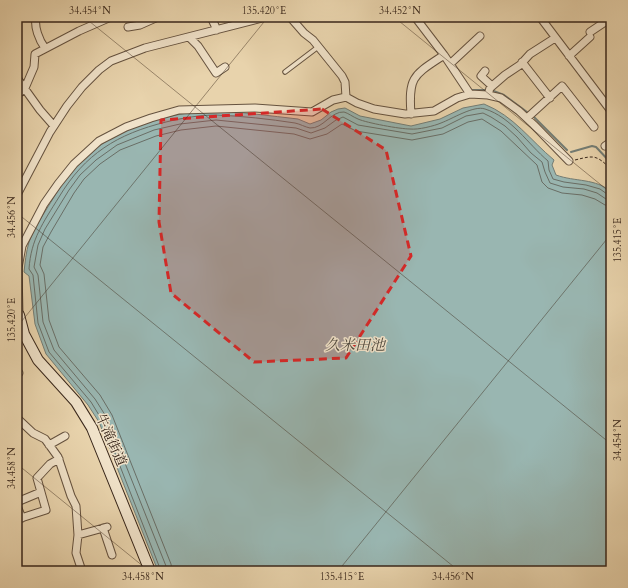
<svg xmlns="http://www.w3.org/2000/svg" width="628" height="588" font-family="Cardo,'Noto Serif JP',serif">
<rect width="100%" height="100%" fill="#e8d3ac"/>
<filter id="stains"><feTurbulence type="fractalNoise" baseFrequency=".005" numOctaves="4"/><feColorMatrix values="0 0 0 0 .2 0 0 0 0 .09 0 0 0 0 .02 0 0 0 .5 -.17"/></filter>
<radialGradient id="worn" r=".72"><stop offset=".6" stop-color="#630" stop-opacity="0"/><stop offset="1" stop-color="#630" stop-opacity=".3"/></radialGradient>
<path fill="#99b6b1" stroke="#737d75" d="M484,104C514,116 530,140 554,160L552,165L556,175C575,182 596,178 611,192V571H158L99,422L88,405L46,354L35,324L29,276L24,272C25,263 26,252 29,242C35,226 45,212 54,197C64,180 75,165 91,152C123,126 174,111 216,111C243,112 271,116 298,119L310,124L321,120L331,112L338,109L345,108L360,116L411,126L440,119L463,108Z"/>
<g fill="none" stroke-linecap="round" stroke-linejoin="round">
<path stroke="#696e66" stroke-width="1" d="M161,571L102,420L91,402L49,352L38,323L33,275L29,269C31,239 43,223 59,197C85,154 117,134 166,122C182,118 200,115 216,115C242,116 269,119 295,123C300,124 305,127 310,128C323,129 331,111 344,112C348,113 353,117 358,119C367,123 400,129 410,129C418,130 434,126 441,123C452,119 474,105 485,109C511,117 528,144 548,161L549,170L553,179L564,182L586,185L600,189L607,194L611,195
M166,571V566L107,418L95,399L54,350L43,322L38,275L34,267L38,245L45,229L69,190L80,175L96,160L117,145L154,130L180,124L216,120L296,128L311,133L325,128L336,120L343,117L358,125L412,134L442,128L466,116L483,113L491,117L505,126L517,137L531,153L542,162L545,172L550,183L563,187L584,189L597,193L606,199L611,200
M172,571L171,564L112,415L100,395L59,347L49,320L44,274L40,265L43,247L51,232L74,193L84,179L100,164L120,150L156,136L181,130L216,126L294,134L310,139L327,134L342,124L356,131L412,140L443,134L468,122L482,119L501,131L537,165L542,182L548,188L562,193L582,195L595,199L605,205L611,206"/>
<path stroke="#737d75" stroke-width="2" d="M471,90H487
M491,90L504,95L527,112
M534,117L567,150
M571,152L592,146L596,147L611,163"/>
<g stroke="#65523f" stroke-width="5.5">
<path id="lane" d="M285,72L318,47"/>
</g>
<g stroke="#65523f" stroke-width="9">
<path id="street" d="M36,17C34,27 39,40 45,48
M211,17L217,30
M290,17L304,33L313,40L342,76L345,82L346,97
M415,17L444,55L470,94
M540,17L611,111
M128,27L140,25L158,17
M590,32L611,18
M189,37L198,46L216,73L225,67
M569,56L590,37
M522,62L550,98
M450,64L480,36
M485,71L481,76L492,86
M17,78L40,110L54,126
M17,95L25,88L34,67L35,54L79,31L111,17
M488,95L490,88L505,75L520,65L530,54L555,38
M411,114C408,76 414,75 444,55
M527,118L562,86L594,127
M605,146L611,142
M17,195L50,132L67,106L82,87L99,70L111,61L145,48L266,17
M19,315L18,268L22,246L44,204L58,184L74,164L99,141L126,127L151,118L179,110L255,108L312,112L333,100L346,97L357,103L374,109L405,114L434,111L457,98L470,94L488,95L501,98L519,111L534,125L569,161
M17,371L19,373L17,375
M17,418L33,433L45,439L58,457L71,496L76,506L78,535L76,553L82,571
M49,445L65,436
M17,502L41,492
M17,506L22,518
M18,519L46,510L37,478L50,464L59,459
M103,528L112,555
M78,535L107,527"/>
</g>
<g stroke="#39271b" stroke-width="12">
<path id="secondary" d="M19,315L24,334L38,360L76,402L92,428L150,571"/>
</g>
<path stroke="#39271b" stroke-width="1" stroke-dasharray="3 2" stroke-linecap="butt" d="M575,160C595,155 596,155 611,169"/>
<use href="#lane" stroke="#f0e2c9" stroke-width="3.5"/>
<use href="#street" stroke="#f0e2c9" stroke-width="7"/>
<use href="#secondary" stroke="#f0e2c9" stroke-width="10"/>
</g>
<path fill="#d62828" fill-opacity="0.2" stroke="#d62828" stroke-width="3" stroke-dasharray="8 5" stroke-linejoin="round" d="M322,109L386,150L411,256L346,358L254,362L171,293L159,222L161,120Z"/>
<path fill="none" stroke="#39271b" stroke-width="1" stroke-opacity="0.45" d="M84,17L611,444M394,17L611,193M17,213L459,571M17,327L268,17M17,464L149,571M338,571L611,234"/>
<g text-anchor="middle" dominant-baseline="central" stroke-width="3" stroke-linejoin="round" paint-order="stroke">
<g font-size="14" fill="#39271b" stroke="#f0e2c9">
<text transform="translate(111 440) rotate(66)">牛滝街道</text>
</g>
<g font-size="15" font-style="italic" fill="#514b40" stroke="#f0e2c9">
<text x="355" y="345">久米田池</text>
</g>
</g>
<rect width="628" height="588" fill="none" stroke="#e8d3ac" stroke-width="44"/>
<rect x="22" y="22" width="584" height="544" fill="none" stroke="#39271b" stroke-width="1.5"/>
<g font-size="10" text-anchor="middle" fill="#39271b">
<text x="90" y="14">34.454°N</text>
<text x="264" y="14">135.420°E</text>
<text x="400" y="14">34.452°N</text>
<text transform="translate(11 217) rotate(-90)" y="4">34.456°N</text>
<text transform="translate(617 240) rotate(-90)" y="4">135.415°E</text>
<text transform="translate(11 320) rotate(-90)" y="4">135.420°E</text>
<text transform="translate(617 440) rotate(-90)" y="4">34.454°N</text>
<text transform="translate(11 468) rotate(-90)" y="4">34.458°N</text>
<text x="143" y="580">34.458°N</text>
<text x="342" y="580">135.415°E</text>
<text x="453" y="580">34.456°N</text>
</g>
<rect width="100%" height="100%" filter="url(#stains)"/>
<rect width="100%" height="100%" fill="url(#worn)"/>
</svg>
